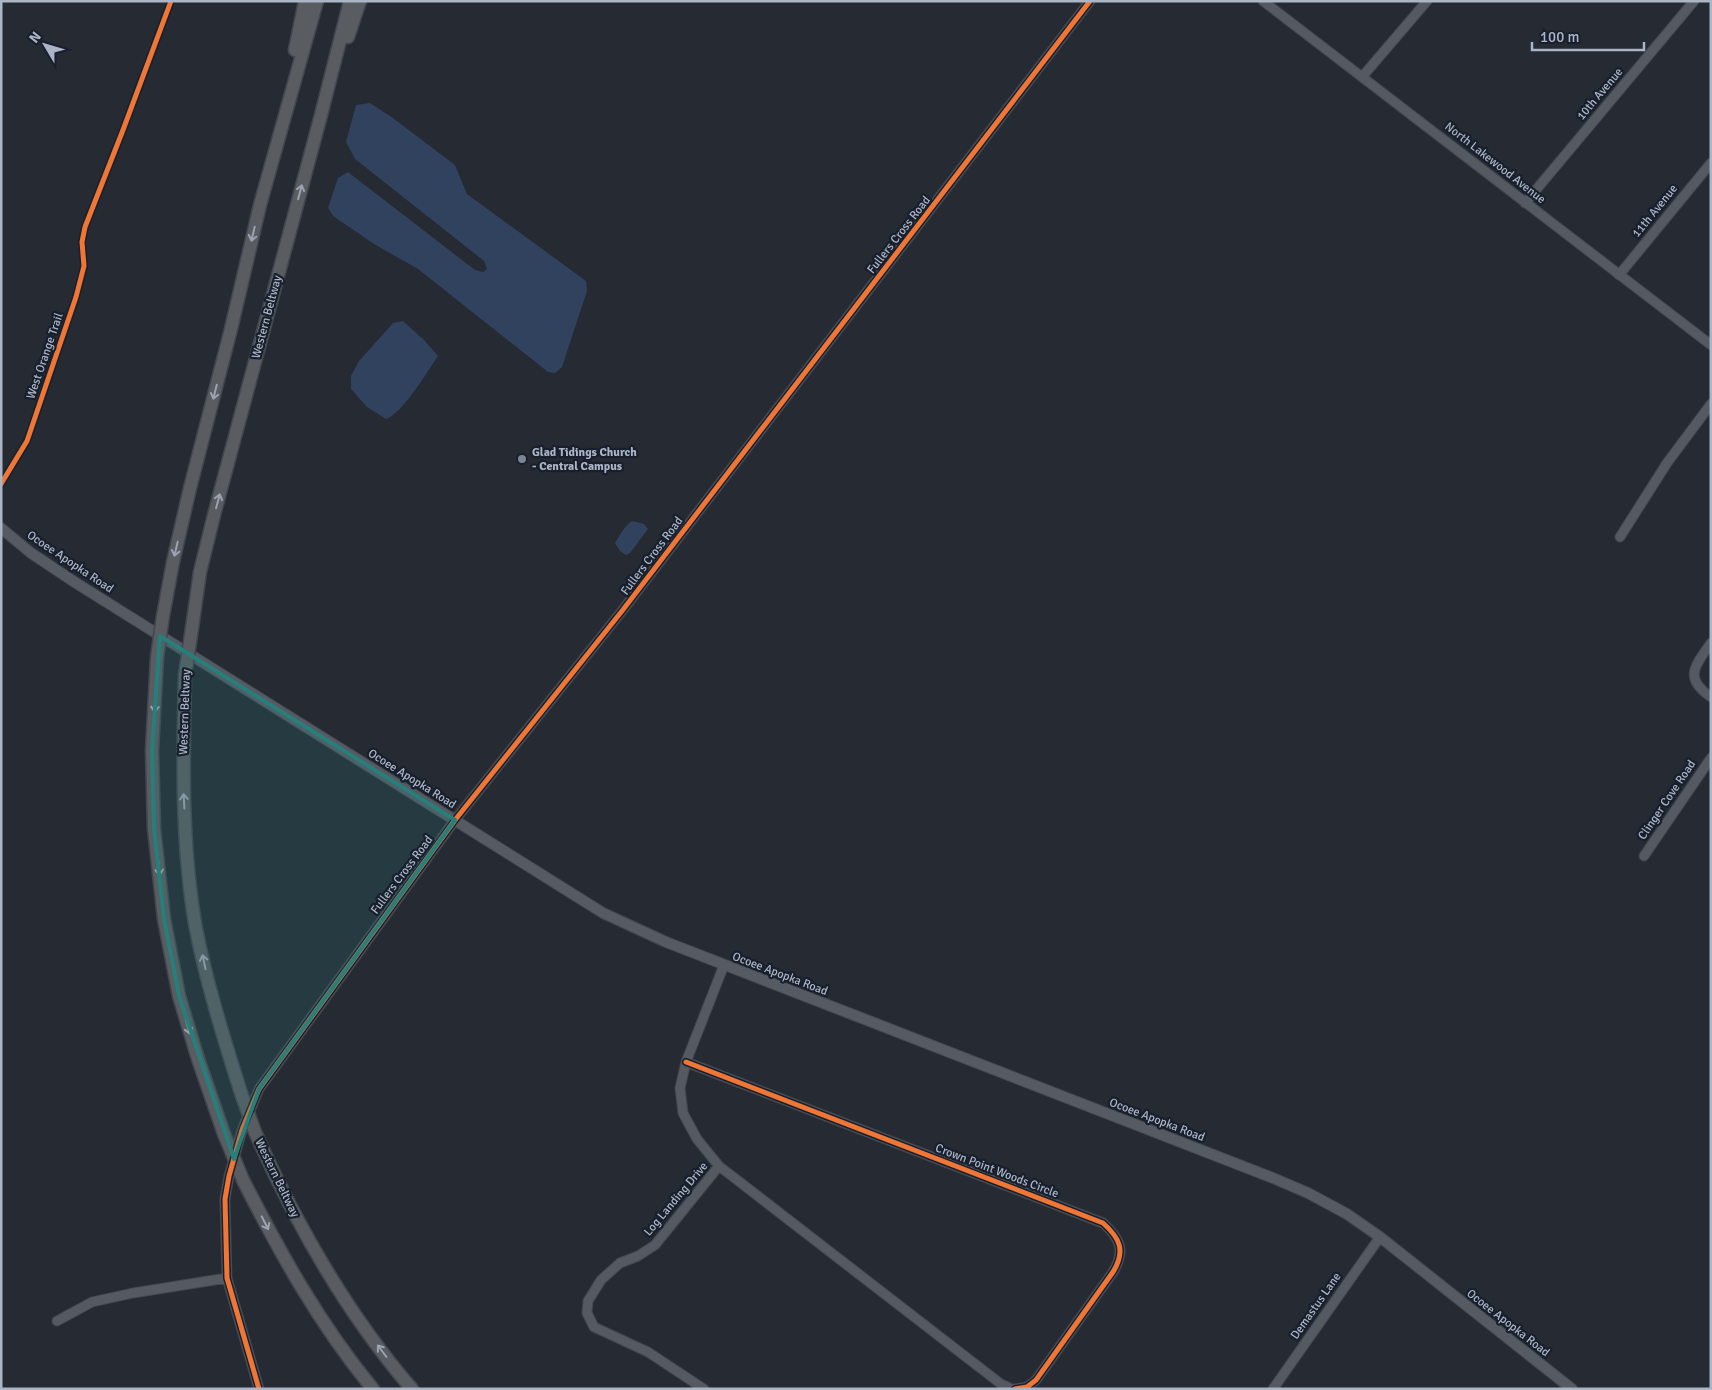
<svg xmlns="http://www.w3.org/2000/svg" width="1712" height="1390" font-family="Signika,sans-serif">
<rect width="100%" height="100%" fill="#252a33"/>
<path fill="#30425d" d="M370,103L393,118L455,165L467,194L586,281L587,291L562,367L555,373L548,372L418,269L374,244L333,216L328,208L338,178L348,172L475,270L483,272L487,269L484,261L355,159L346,142L356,105Z
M403,321L424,340L438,356C428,371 402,414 386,419L367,407L351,389V376L359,361L393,323Z
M632,521L644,524L648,529L630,553L626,555L620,551L615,543C621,534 623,527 632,521Z"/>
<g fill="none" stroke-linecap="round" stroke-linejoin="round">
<g stroke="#42464e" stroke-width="11">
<path id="minor" d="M1263,1L1711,345
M1362,77L1427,1
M1525,203L1694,1
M1619,275L1711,163
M1620,537L1667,463L1711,404
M1711,643C1695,666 1683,678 1711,697
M1644,856L1711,758
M724,965L686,1062L680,1088L683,1113L697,1139L719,1166L1001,1384L1012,1389
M686,1062L1103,1223C1120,1238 1126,1251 1113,1272L1036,1380L1027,1387L1015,1389
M57,1321L92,1302L133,1293L227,1278
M259,1389L227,1278L225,1199L229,1176L242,1130L259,1089L455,820L622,611L1090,1
M704,1389L648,1352L594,1327L587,1313L588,1301L601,1280L620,1263L638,1256L655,1245L719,1166
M1273,1389L1380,1237"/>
</g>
<g stroke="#42474f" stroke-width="12">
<path id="major" d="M1,528L31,553L76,583L603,913L666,942L1273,1178L1308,1193L1347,1214L1380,1237L1572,1389"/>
</g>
<g stroke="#41464f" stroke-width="15">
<path id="highway" d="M348,37L360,1
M295,50L305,1
M163,616L173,562L190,488L231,329L260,205L317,1
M191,635L200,572L214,515L321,115L350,1
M157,657L152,750L154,829L164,919L179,996L198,1059L224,1134
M185,675C183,759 181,845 196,929C207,985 224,1039 241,1093
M255,1132C296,1224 346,1313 412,1389
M243,1180C280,1253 320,1325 373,1389"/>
</g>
<use href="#minor" stroke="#545962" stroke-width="9"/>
<use href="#major" stroke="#565b63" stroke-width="10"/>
<use href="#highway" stroke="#595c60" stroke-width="12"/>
<g stroke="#41464f" stroke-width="15" stroke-linecap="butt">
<path id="highway-bridge" d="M157,657L163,616
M185,675L191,635
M241,1093L255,1132
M224,1134L243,1180"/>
</g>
<use href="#highway-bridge" stroke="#595c60" stroke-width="12"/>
<g stroke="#18202d" stroke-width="8">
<path id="cycleway" d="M1,484L27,441L76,297L84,266L82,242L85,227L123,130L171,1
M686,1062L1103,1223C1120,1238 1126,1251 1113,1272L1036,1380L1027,1387L1015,1389
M259,1389L227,1278L225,1199L229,1176L242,1130L259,1089L455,820L622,611L1090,1"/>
</g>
<use href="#cycleway" stroke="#f07635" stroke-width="5"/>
</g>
<defs><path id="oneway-shaft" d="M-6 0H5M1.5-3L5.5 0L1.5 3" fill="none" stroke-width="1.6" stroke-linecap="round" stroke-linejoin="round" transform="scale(1.25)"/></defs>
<g stroke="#9ba3b2">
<use href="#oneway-shaft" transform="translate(300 192) rotate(-75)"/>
<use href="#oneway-shaft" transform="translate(253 234) rotate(103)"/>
<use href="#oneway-shaft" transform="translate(215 392) rotate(104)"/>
<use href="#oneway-shaft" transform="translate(218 501) rotate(-75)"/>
<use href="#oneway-shaft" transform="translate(176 549) rotate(103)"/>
<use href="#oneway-shaft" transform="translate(155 705) rotate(93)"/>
<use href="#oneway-shaft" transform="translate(184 801) rotate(-93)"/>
<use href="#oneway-shaft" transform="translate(159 868) rotate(84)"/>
<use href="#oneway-shaft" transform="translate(204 962) rotate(-102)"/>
<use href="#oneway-shaft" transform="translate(188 1027) rotate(73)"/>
<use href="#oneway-shaft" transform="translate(265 1223) rotate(63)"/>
<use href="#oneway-shaft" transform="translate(382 1351) rotate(-127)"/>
</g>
<path fill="#277f7b" fill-opacity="0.2" stroke="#277f7b" stroke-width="4" stroke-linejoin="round" d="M160,636L455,820L259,1089L234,1159L179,996L164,919L154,829L152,750Z"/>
<circle fill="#7d8493" stroke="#18202d" stroke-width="2" cx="522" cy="459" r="5"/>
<g text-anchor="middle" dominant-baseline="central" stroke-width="4.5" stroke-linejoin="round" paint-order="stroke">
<g font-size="12" fill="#acb5c6" stroke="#18202d">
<text transform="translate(1600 94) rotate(-50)">10th Avenue</text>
<text transform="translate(1495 163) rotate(38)">North Lakewood Avenue</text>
<text transform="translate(1655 211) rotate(-51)">11th Avenue</text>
<text transform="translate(899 235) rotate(-52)">Fullers Cross Road</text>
<text transform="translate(267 317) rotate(-75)">Western Beltway</text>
<text transform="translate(45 356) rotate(-71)">West Orange Trail</text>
<text transform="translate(652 556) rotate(-53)">Fullers Cross Road</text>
<text transform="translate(70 562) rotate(34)">Ocoee Apopka Road</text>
<text transform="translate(185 712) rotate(-88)">Western Beltway</text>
<text transform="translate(412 779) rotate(32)">Ocoee Apopka Road</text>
<text transform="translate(1667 800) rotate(-56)">Clinger Cove Road</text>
<text transform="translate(402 875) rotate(-53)">Fullers Cross Road</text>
<text transform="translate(780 974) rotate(21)">Ocoee Apopka Road</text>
<text transform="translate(1157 1120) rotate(21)">Ocoee Apopka Road</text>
<text transform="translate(997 1171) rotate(21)">Crown Point Woods Circle</text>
<text transform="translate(277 1178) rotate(64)">Western Beltway</text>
<text transform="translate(676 1199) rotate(-50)">Log Landing Drive</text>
<text transform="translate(1316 1306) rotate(-55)">Demastus Lane</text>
<text transform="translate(1508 1323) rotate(38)">Ocoee Apopka Road</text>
</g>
<g font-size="12" font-weight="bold" fill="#acb5c6" stroke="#18202d" text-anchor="start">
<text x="532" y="452">Glad Tidings Church<tspan x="532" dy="14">- Central Campus</tspan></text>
</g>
</g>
<rect width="1712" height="1390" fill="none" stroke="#acb5c6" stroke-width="5"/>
<g transform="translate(45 45) rotate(308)" stroke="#18202d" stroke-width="4" paint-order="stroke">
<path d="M0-4L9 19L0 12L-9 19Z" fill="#acb5c6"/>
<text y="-8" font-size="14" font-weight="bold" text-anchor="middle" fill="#acb5c6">N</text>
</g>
<path d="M1532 42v8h112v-8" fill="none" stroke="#acb5c6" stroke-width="2.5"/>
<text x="1540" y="42" font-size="15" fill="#acb5c6" stroke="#18202d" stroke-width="4" paint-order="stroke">100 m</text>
</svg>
